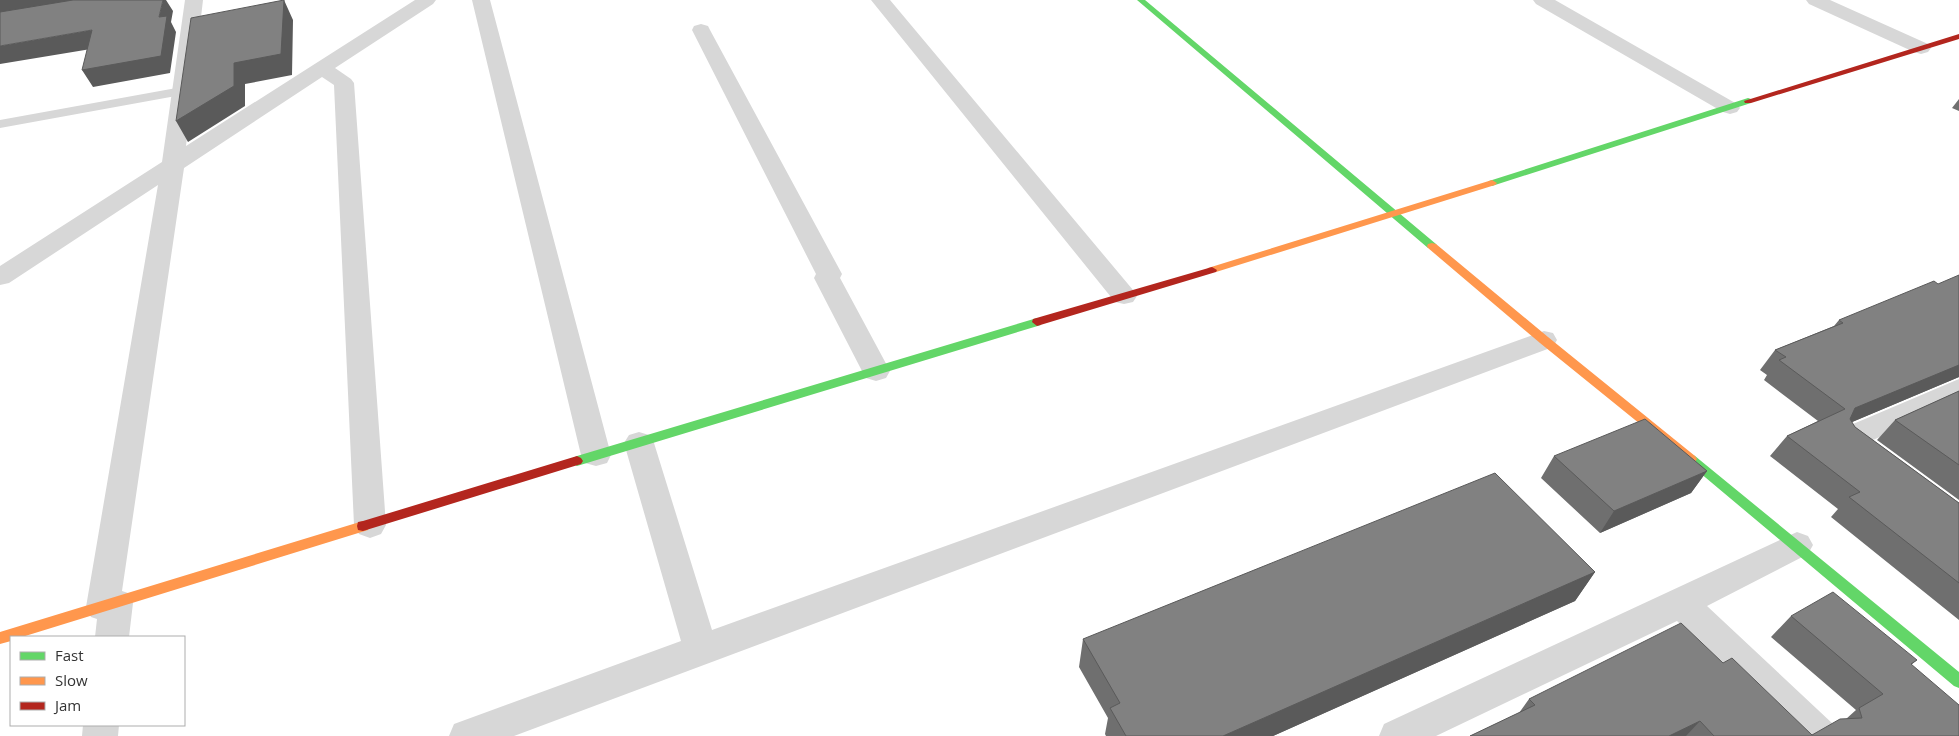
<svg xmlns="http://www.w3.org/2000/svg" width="1959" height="736" font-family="'Open Sans',sans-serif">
<rect width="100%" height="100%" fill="#fff"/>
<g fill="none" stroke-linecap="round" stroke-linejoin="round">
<path fill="#d7d7d7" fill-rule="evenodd" d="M182,87L187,88L189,91L187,94L0,128V120Z"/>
<path fill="#d7d7d7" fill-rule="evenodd" d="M185,0H203L186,146L415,0H436L433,4L335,68L351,79L354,83L386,525L381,534L370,538L359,534L354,525L334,85L322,77L184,168L122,591L128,593L133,603L129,637H95L97,619L91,617L86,607L158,185L9,283L0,285V266L162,162Z
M472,0H490L611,455L607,463L596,466L585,463L581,455Z
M871,0H890L1133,290L1137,296L1133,302L1124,304L1115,302Z
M1533,0H1555L1737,104L1740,108L1737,112L1730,114L1723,112L1536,4Z
M1806,0H1830L1928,44L1931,48L1928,52L1921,54L1914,52L1809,4Z
M701,24L708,26L710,30L842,274L840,278L890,371L886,378L876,381L866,378L862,371L814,278L816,274L692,30L694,26Z
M1544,331L1553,333L1557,340L1553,347L514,736H449L454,724L681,641L624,443L629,435L639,432L649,435L654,443L712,630Z
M1959,379V401L1873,440L1878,444L1883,452L1878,460C1860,466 1843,454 1834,438L1839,430Z
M1797,532L1808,536L1813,545L1808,554L1707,606L1833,724L1838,736H1794L1677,621L1436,736H1379L1384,724Z
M83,725H119L118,736H82Z"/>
<path fill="#63d668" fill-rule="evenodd" d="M1137,0H1145L1436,244L1437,246L1436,248H1428Z
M1748,98L1751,99V103L1495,185L1492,186L1487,183L1489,181Z
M1037,318L1042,322L1041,325L577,466L573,464L571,461L573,458L577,456Z
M1691,454L1695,456L1959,672V688L1954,686L1687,462L1685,459L1687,456Z"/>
<path fill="#ff974d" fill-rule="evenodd" d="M1492,180L1497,183L1495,185L1216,272H1208L1207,270L1208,268Z
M1432,243L1436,244L1548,337L1695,456L1697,459L1695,462H1687L1540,343L1428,248L1427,246L1428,244Z
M363,521L368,522L369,526L368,530L22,637H11V641L0,644V632Z"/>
<path fill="#b3261e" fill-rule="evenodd" d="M1959,34V39L1751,103H1745L1744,101Z
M1212,267L1217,270L1216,272L1037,326L1032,322L1033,319Z
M577,456L581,458L583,461L581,464L363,531L358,530L357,526L358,522L363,521Z"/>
</g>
<path fill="#6f6f6f" d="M1959,99V111L1952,108Z
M1839,320L1959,377L1852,422L1855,427L1959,503V620L1831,517L1838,509L1770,456L1787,436L1818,421L1764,380L1767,375L1760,370L1775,350L1834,326Z
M1959,391V500L1877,440L1895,420Z
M1554,456L1707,471L1691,493L1600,533L1541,478Z
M1595,572L1575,601L1273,736H1106L1105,734L1108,718L1079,667L1083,639Z
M1791,616L1917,660L1911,665L1959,736H1470L1519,713L1529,699L1723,663L1812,735L1846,719L1856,710L1771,637Z"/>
<path fill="#5a5a5a" d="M0,0H92L0,15Z
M163,0H166L173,11L171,22L176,32L170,73L93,87L82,70L159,17Z
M284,0L293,20L292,75L245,84V106L188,142L176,121L234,63Z
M92,30L103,47L0,64V46Z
M1959,363V377L1838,428L1855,408Z
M1707,471L1691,493L1600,533L1614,511Z
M1595,572L1575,601L1273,736H1223Z
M1700,721L1686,736H1669Z"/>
<path fill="#818181" stroke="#5a5a5a" d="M73,0H163L159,17L167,16L161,56L82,70L92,30L0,46V12Z
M284,0L281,54L234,63V86L176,121L191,18Z
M1959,275V365L1855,408L1850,419L1855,427L1959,503V583L1849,497L1860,492L1787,436L1845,409L1779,360L1786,357L1775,350L1843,323L1839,320L1934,281L1938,284Z
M1959,391V465L1895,420Z
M1645,419L1707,471L1614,511L1554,456Z
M1495,473L1595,572L1223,736H1126L1110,708L1120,703L1083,639Z
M1833,592L1917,660L1911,664L1959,705V736H1714L1700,721L1669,736H1470L1535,705L1529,699L1681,623L1723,663L1732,658L1812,735L1840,719L1862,718L1859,708L1883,694L1791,616Z"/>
<rect x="10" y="636" width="175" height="90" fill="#ffffff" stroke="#adadad"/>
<rect x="20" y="652" width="25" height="8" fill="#63d668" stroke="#adadad"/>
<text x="55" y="661" font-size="15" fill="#333333">Fast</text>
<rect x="20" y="677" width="25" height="8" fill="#ff974d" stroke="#adadad"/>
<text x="55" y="686" font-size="15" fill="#333333">Slow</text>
<rect x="20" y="702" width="25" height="8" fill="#b3261e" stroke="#adadad"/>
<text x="55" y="711" font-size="15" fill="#333333">Jam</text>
</svg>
